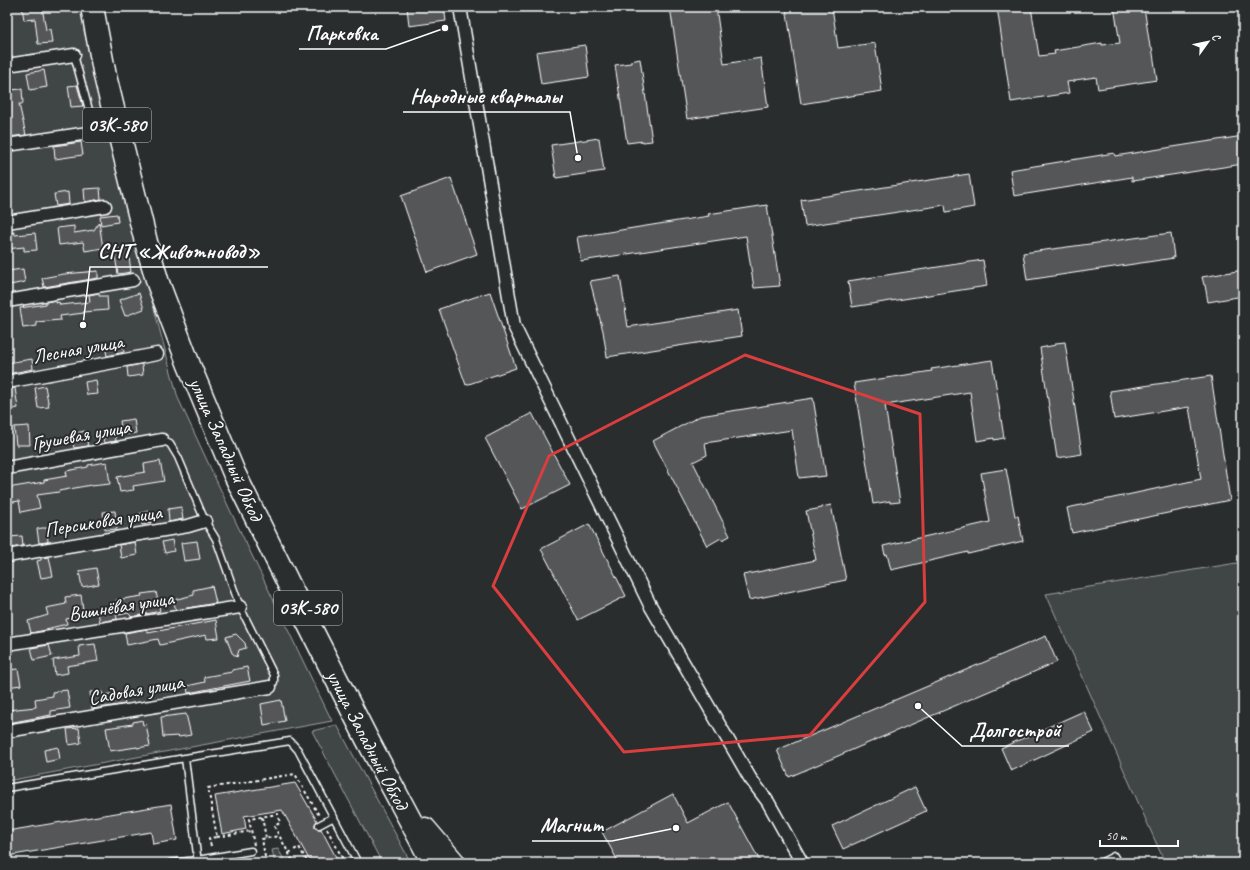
<svg xmlns="http://www.w3.org/2000/svg" width="1250" height="870" font-family="Caveat,sans-serif">
<rect width="100%" height="100%" fill="#2a2d2e"/>
<filter id="ink" filterUnits="userSpaceOnUse"><feTurbulence type="fractalNoise" baseFrequency=".025" numOctaves="2"/><feDisplacementMap in="SourceGraphic" scale="8" xChannelSelector="R" yChannelSelector="G"/><feConvolveMatrix kernelMatrix="1 2 1 2 8 2 1 2 1" color-interpolation-filters="sRGB"/></filter>
<g filter="url(#ink)">
<path fill="#414445" stroke="#a0a2a2" d="M7,7H84V31L139,253L178,398L230,510L332,721L7,781Z
M1243,562V863H1165L1046,594Z
M337,725L411,863H382L312,731Z
M278,849L286,863H275L272,850Z"/>
<path fill="#555758" stroke="#fff" d="M22,7H42L46,30L50,29L52,43L38,44L35,19L24,20Z
M407,7H444L446,21L409,26Z
M670,7H716L724,64L761,58L768,107L687,119Z
M786,7H832L838,48L875,43L882,91L801,104Z
M997,7H1031L1039,56L1055,54L1054,51L1102,43V45L1120,43L1114,7H1144L1150,47H1152L1157,80L1098,89L1096,77L1075,80V81L1067,82L1069,93L1011,102Z
M585,45L589,77L541,84L536,52Z
M640,59L652,141L643,142V141L627,143L615,65L631,63V61Z
M44,70L47,87L30,90L27,73Z
M77,85L83,106L71,107L68,86Z
M22,89L23,104H19L26,135L7,137V130H10L7,115V109H11L9,90Z
M1243,136V164L1132,181V177L1014,196L1010,170L1114,153L1115,156Z
M599,138L604,171L556,178L551,145Z
M81,142L83,155L55,159L54,146Z
M969,174L974,207L946,212L945,205L805,226L801,200Z
M451,178L477,254L427,272L401,196Z
M100,188L101,199L85,202L84,189Z
M68,192L69,204L56,206L54,194Z
M767,205L780,286L754,288L746,236L581,261L577,237L709,216L708,214Z
M117,214L118,222L101,225L100,216Z
M99,222L103,248L85,251L83,242L59,245L57,228L74,226V233L94,230Z
M14,232L15,235L35,233L37,250L24,251V247L7,249V233Z
M1171,233L1174,258L1027,280L1023,253Z
M128,248L131,272L118,274L114,250Z
M983,260L987,286L852,307L848,281Z
M23,269L25,282L10,285L7,271Z
M1243,270V296L1208,302L1205,285H1204L1202,277Z
M98,271V278L44,287L42,278L64,274Z
M620,276L628,327L738,310L742,336L607,357L603,331L590,281Z
M490,292L516,368L466,385L439,309Z
M99,293V296H107L108,310L83,312L84,313L60,316L61,320L36,322L37,326L23,328L20,308L46,304V302L56,300V303L59,302L60,305L90,302L89,295Z
M139,293L144,309L125,316L119,300Z
M1065,342L1082,454L1057,458L1040,348L1056,345V343Z
M122,343L124,352L107,356L105,346Z
M32,359L33,369L7,374V363Z
M992,360L1004,438L994,440V438L977,441L970,392L885,405L900,502L890,503V501L873,504L854,383L932,371L931,369Z
M142,364L143,375L128,377L127,367Z
M1211,376L1230,500L1072,533L1067,508L1201,479L1189,407L1114,419L1110,391Z
M96,380L98,394L87,395L85,382Z
M45,386L49,407L38,408L35,388Z
M15,388L18,408L9,410L7,400V389Z
M813,398L826,476L816,477V476L799,478L792,430L705,443L707,455L693,462L730,536L722,540L721,538L707,546L653,441L700,416Z
M532,413L570,485L522,509L485,438Z
M134,419L136,433L122,435L120,421Z
M29,426L30,445H16L14,427Z
M85,431L88,446L74,448L71,434Z
M115,433L116,441L104,443L103,438H106L105,435Z
M160,461L164,481L133,486L134,490L120,492L117,477L145,472L144,464Z
M107,462L110,484L91,486V485L59,491V492L37,495L40,508L21,512L19,501L7,503V488L44,482V480L67,476L66,471L88,467V465Z
M1006,469L1015,516H1018L1023,541L968,554V552L891,570L887,554L885,555L883,546L990,522L981,473Z
M831,505L846,580L749,600L743,575L816,560L806,511L822,508V507Z
M181,507L183,519L169,522L168,509Z
M115,511L117,529L105,530L103,512Z
M148,511L151,523L142,525L139,514Z
M589,524L626,596L578,620L541,549Z
M42,528H47L48,542L39,543L37,529Z
M22,536L23,546L10,548L9,537Z
M172,540L174,551L165,553L162,542Z
M197,541L200,559L184,561L181,543Z
M135,542L137,555L121,558L119,545Z
M49,557L53,576L41,578L37,561L41,560V558Z
M96,568L99,584L82,587L79,571Z
M212,586L216,603L176,610L173,600L194,595L193,590Z
M156,592L160,611L132,617L128,613L119,615L116,600L142,596L141,594Z
M81,595L84,616L66,619L67,624L46,629V630L31,633L28,621L48,615L46,608L66,604L65,597Z
M116,610L117,619L100,622L98,613Z
M216,620L219,638L207,639L206,635L160,645L158,639L127,645L125,633L147,629L148,633Z
M236,634L245,643L246,648L239,650L237,657L232,653L226,637Z
M1046,636L1057,662L789,777L777,750Z
M95,644L98,661L67,666L68,673L55,675L53,660L80,656L79,646Z
M49,645L52,656L34,660L31,648Z
M247,667L250,681L188,693L187,686L205,682L204,677L232,672V670Z
M18,669L21,685L7,687V670Z
M67,690L70,708L51,711V715L8,723L7,710L36,707L35,699L53,696L52,692Z
M102,691L103,695L123,692L125,704L92,709L90,692Z
M281,700L285,721L264,725L261,704Z
M1084,711L1094,732L1011,771L1001,748Z
M186,714L191,735L179,737L178,736L163,737L161,717Z
M142,720L143,725L146,724L150,746L137,748V747L110,751L106,728L133,724V722Z
M79,728L81,743L69,745L67,729Z
M58,747L60,759L46,762L44,750Z
M295,783L316,819L317,821L315,824V827L318,829H321L339,863H311L282,810L244,816L246,829L222,834L215,796Z
M915,787L926,811L843,849L832,826Z
M673,794L688,823L728,802L761,863H619L602,832Z
M171,804L177,840L153,844L151,832L7,856V831Z"/>
<g fill="none" stroke-linecap="round" stroke-linejoin="round">
<g stroke="#fff" stroke-width="9">
<path id="lane" d="M74,55L95,132
M162,440L170,444L178,457L205,521L216,539L240,607L274,675V682L270,687
M185,758L198,863
M7,788L185,758L290,741L298,750L358,863
M319,825L334,817
M170,863L197,860L251,851
M1100,863L1114,856L1118,863"/>
</g>
<g stroke="#fff" stroke-width="15">
<path id="street" d="M460,7L514,326L650,605L750,778L768,802L802,863
M7,65L74,55
M7,145L95,132
M7,222L105,206
M7,301L133,280
M7,382L157,354
M7,468L162,440
M7,556L188,526L205,521
M7,644L240,607
M7,731L270,687"/>
</g>
<g stroke="#fff" stroke-width="25">
<g id="highway">
<path id="s1" d="M92,7L105,76L146,242L158,283L189,365L234,473L304,615L367,739L433,863"/>
<path d="M425,829L454,863"/>
</g>
</g>
<path stroke="#fff" stroke-width="2" stroke-dasharray="3 3" stroke-linecap="butt" d="M262,817L266,838
M327,829L345,863
M217,837L251,831
M254,845L249,819L278,814L280,823L274,826L294,863
M211,846L209,838L217,837L208,788L295,774L320,817
M289,853L299,847L308,863
M266,863L262,839L279,836"/>
<use href="#lane" stroke="#2a2d2e" stroke-width="6"/>
<use href="#street" stroke="#2a2d2e" stroke-width="12"/>
<use href="#highway" stroke="#2a2d2e" stroke-width="22"/>
</g>
</g>
<path fill="none" stroke="#da3e3e" stroke-width="3" stroke-linejoin="round" d="M745,355L920,414L925,602L810,735L624,752L493,586L549,456Z"/>
<g text-anchor="middle" dominant-baseline="central" stroke-width="4" stroke-linejoin="round" paint-order="stroke">
<g fill="#2a2d2e" stroke="#bfc0c0" stroke-width="1">
<rect x="83" y="108" width="68" height="34" rx="3"/>
<rect x="274" y="591" width="68" height="34" rx="3"/>
</g>
<g font-size="19" font-weight="bold" fill="#fff">
<text x="117" y="125">03К-580</text>
<text x="308" y="608">03К-580</text>
</g>
<g font-size="20" fill="#fff" stroke="#2a2d2e">
<text transform="translate(78 349) rotate(-10)">Лесная улица</text>
<text transform="translate(81 435) rotate(-10)">Грушевая улица</text>
<text transform="translate(226 449) rotate(66)">улица Западный Обход</text>
<text transform="translate(103 521) rotate(-9)">Персиковая улица</text>
<text transform="translate(121 606) rotate(-9)">Вишнёвая улица</text>
<text transform="translate(136 690) rotate(-10)">Садовая улица</text>
<text stroke="none"><textPath href="#s1" startOffset="787">улица Западный Обход</textPath></text>
</g>
</g>
<path fill="none" stroke="#fff" stroke-width="1.5" d="M445 28L386 49H299M578 158L570 112H403M83 325L90 267H268M918 706L962 746H1069M676 828L612 841H532"/>
<g fill="#fff" stroke="#2a2d2e" stroke-width="1.5">
<circle cx="445" cy="28" r="4"/>
<circle cx="578" cy="158" r="4"/>
<circle cx="83" cy="325" r="4"/>
<circle cx="918" cy="706" r="4"/>
<circle cx="676" cy="828" r="4"/>
</g>
<g font-size="21" text-anchor="middle" font-weight="bold" fill="#fff" stroke="#2a2d2e" stroke-width="4" stroke-linejoin="round" paint-order="stroke">
<text x="342" y="40">Парковка</text>
<text x="486" y="103">Народные кварталы</text>
<text x="179" y="258">СНТ «Животновод»</text>
<text x="1015" y="737">Долгострой</text>
<text x="572" y="832">Магнит</text>
</g>
<rect width="1250" height="870" fill="none" stroke="#2a2d2e" stroke-width="24"/>
<rect x="12" y="12" width="1226" height="846" fill="none" stroke="#fff" stroke-width="1.5" filter="url(#ink)"/>
<g transform="translate(1208 42) rotate(57)" stroke="#2a2d2e" stroke-width="3" paint-order="stroke">
<path d="M0-3L7 15L0 10L-7 15Z" fill="#ffffff"/>
<text y="-6" font-size="11" font-weight="bold" text-anchor="middle" fill="#ffffff">С</text>
</g>
<path d="M1100 840v6h78v-6" fill="none" stroke="#ffffff" stroke-width="2"/>
<text x="1106" y="840" font-size="12" fill="#ffffff" stroke="#2a2d2e" stroke-width="3" paint-order="stroke">50 m</text>
</svg>
